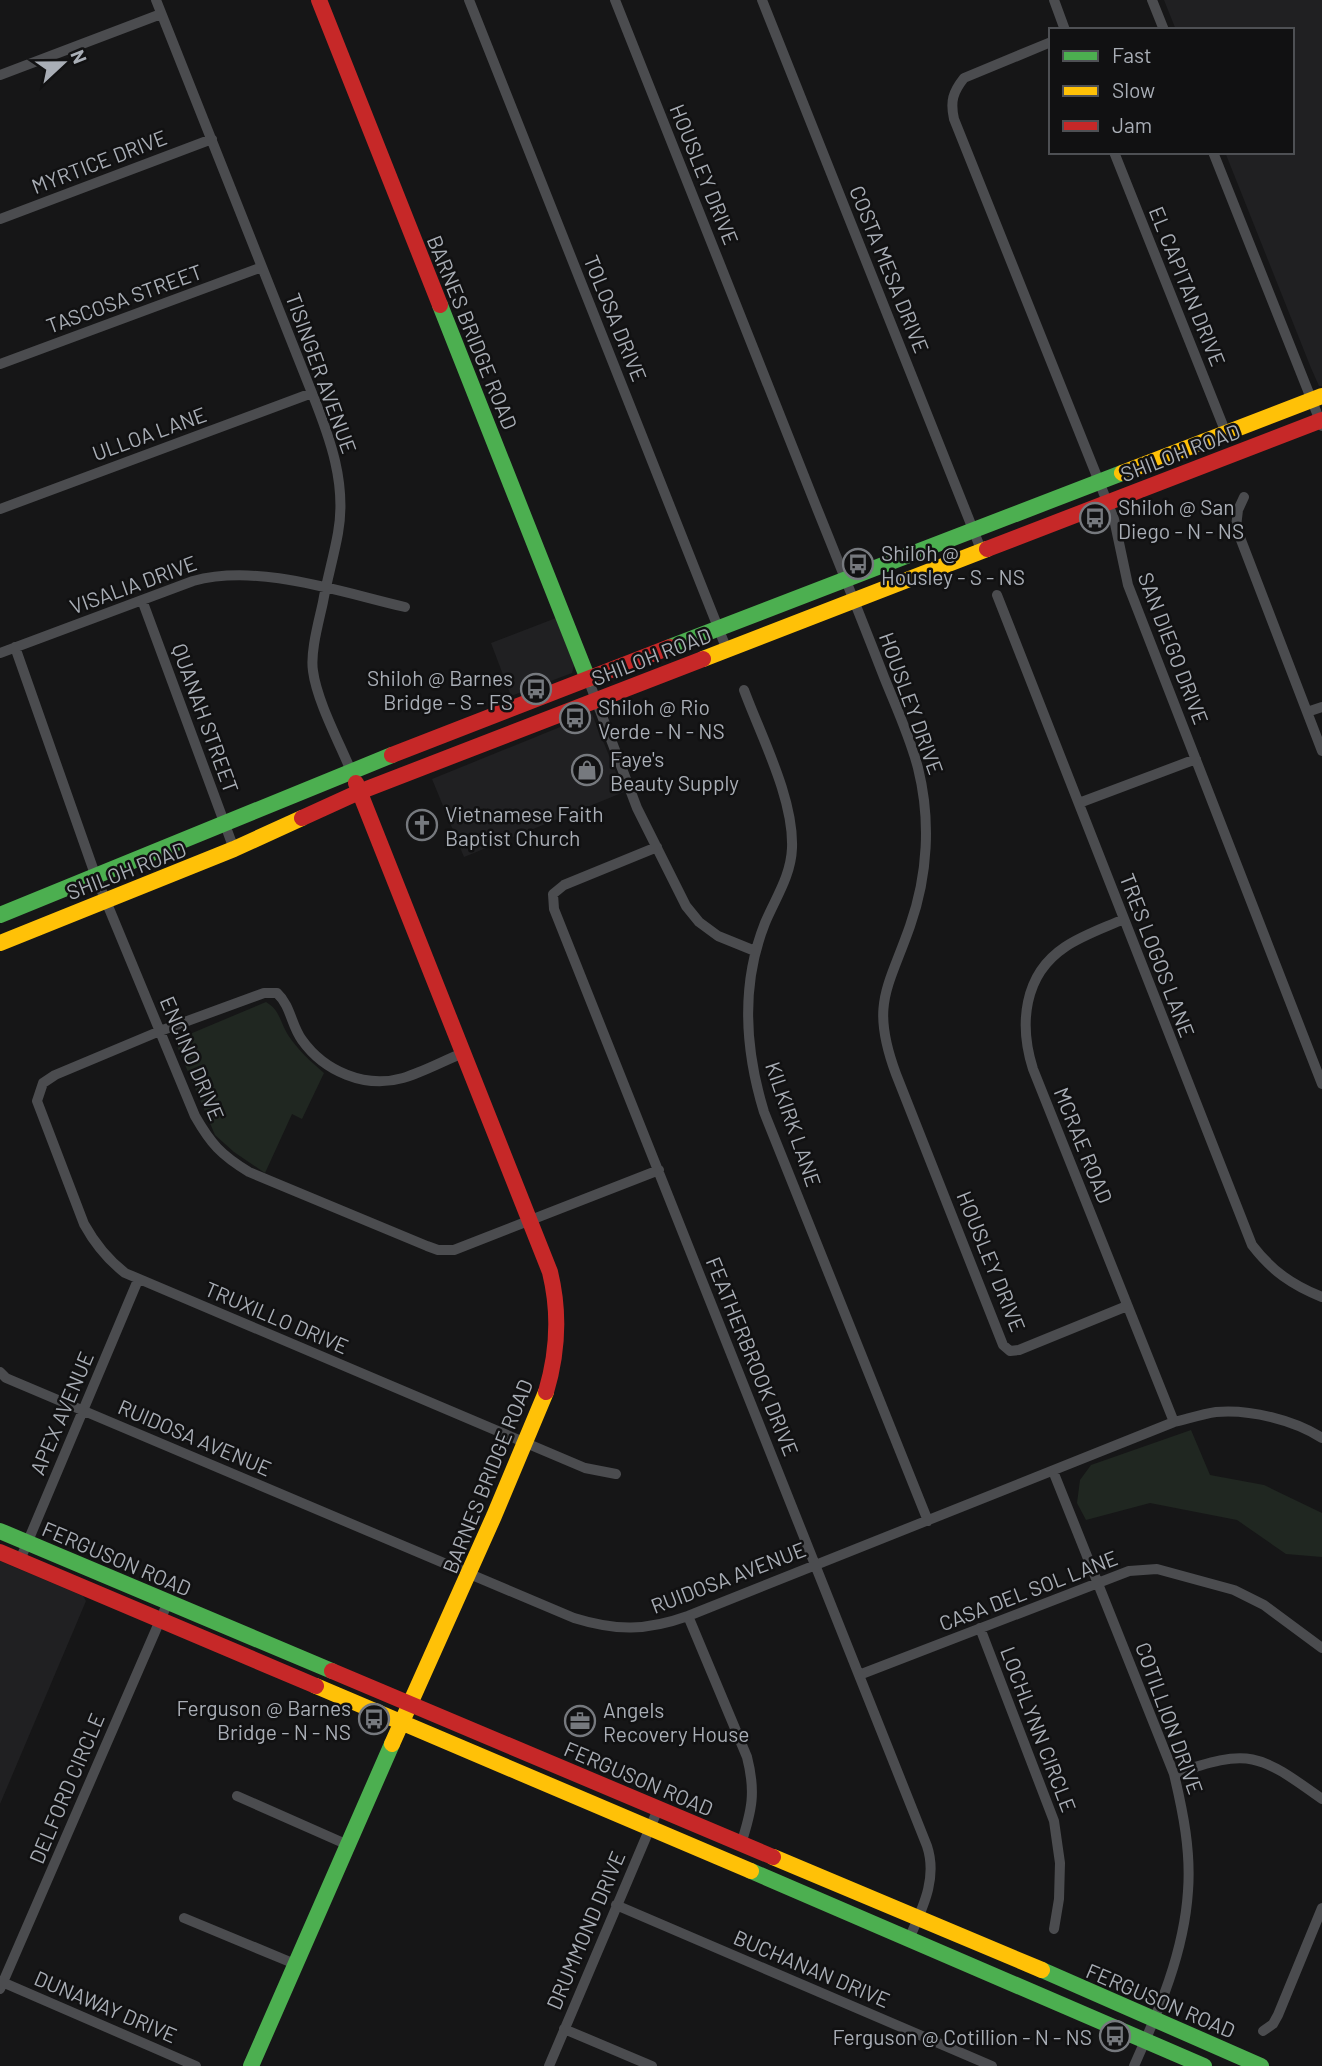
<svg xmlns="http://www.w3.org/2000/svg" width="1322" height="2066" font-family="Barlow,sans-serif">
<rect width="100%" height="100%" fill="#161617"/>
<path fill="#202022" d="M1164,0H1322V386H1319L1311,368L1225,152H1292V30H1176Z
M556,618L574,665L572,673L511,696L491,643Z
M592,714L624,792L464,857L432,779Z
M0,1561L83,1596L86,1601L0,1804Z"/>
<path fill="#202721" d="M266,1002C280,1010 280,1022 288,1035C298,1050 310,1061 324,1073L302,1119L292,1114L265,1173L234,1152L215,1135L177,1046L178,1039Z
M1191,1430L1210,1475L1264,1485L1322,1513V1557L1286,1554L1237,1520L1150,1503L1086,1520L1077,1503L1080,1480L1091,1465Z"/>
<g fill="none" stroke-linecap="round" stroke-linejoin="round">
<path stroke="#4b4c4f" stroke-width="10" d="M156,0L312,393C330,438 347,484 338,533C334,556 327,579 323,602C319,621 310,652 313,671C317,701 339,742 351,771
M469,0L727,650
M615,0C682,169 749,337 816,506C839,563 862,620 884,677C896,707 910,737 918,768C931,820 928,875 910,926C888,989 870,1004 896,1074L1003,1345L1010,1351L1019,1350L1127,1306
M762,0L982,552
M1054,0L1065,30
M1152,0L1164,30
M1051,42L964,78C953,92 950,101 954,119L1114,519L1128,585L1322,1084
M0,75L161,14
M1114,152L1226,433
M1213,152L1322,426
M0,219L212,139
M0,364L262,267
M1244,497L1238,510L1236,527L1322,751
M0,509L312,393
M997,595L1252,1245C1272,1271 1292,1285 1322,1297
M142,600L234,849
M15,647L96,877L195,1116C211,1144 221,1155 249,1172L427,1246L438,1250H454L659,1170
M0,653L193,581C259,563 340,592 405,607
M588,679L637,808L686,906L699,922L718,936L755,951
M744,690C761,736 794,799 792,848C791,876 775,899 765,923C740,986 745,1050 764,1112L928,1521
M1307,712L1322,707
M1079,803L1196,759
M657,847L564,885L553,894L554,909L927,1846C938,1879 922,1909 909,1939
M1124,919C1104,928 1083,935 1065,947C1023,975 1019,1025 1033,1069L1174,1422
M463,1053C443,1061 423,1072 403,1078C365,1089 324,1071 302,1040C291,1025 291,1006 277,993H264L160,1031L55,1075L43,1083L37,1101L84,1224C95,1244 107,1259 125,1273L585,1468L616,1474
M0,1372L6,1378L574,1618C616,1631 646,1631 688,1616L1174,1422C1187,1419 1202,1414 1216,1412C1250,1409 1294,1420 1322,1438
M1053,1471L1174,1774C1183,1812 1191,1851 1188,1891C1184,1953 1159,2010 1134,2066
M20,1560L138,1280
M688,1616L747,1757C756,1792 752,1810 741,1844
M980,1628L1054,1821L1060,1863L1059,1899L1054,1929
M859,1675L1129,1571L1157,1569L1234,1590L1264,1605L1322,1648
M1174,1774C1250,1748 1258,1753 1322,1799
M237,1796L348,1845
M616,1905L992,2066
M184,1918L295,1964
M0,1981L196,2066
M0,1989L168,1602
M564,2029L652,2066
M1263,2031L1273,2024L1278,2015L1322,1908
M549,2066L658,1809"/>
<path stroke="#4caf50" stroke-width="16" d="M440,305L588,679
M670,647L1122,473
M0,915L392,755
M0,1531L332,1671
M751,1871L1204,2066
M1042,1970L1261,2066
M251,2066L392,1744"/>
<path stroke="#ffc107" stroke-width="16" d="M1122,473L1322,396
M703,659L987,549
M0,943L234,849L302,818
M316,1686L751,1871
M392,1744L494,1516L546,1392
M773,1857L1042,1970"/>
<path stroke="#c62828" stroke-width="16" d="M319,0L440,305
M987,549L1322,420
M392,755L670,647
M356,783L550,1272C560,1313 558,1352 546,1392
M302,818L359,792L703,659
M0,1552L316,1686
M332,1671L773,1857"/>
</g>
<defs>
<g id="bus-ring" transform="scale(1.575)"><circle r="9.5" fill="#111112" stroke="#76797e" stroke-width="1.5"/><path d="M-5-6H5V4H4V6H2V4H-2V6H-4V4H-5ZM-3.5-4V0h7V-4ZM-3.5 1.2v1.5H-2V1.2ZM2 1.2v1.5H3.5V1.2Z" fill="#76797e"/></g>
<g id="shop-ring" transform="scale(1.575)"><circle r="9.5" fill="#111112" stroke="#76797e" stroke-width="1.5"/><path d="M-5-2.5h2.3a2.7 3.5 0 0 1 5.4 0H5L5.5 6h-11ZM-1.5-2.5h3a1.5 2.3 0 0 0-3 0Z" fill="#76797e"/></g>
<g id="church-ring" transform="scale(1.575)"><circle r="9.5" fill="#111112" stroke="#76797e" stroke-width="1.5"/><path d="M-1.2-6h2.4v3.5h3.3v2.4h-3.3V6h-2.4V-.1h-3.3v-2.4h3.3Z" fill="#76797e"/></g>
<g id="office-ring" transform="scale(1.575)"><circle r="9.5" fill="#111112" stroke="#76797e" stroke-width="1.5"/><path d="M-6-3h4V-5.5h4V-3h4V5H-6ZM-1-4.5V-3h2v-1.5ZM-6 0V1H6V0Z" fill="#76797e"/></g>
</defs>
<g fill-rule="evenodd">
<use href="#bus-ring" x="1095" y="518"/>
<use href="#bus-ring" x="858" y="564"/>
<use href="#bus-ring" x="536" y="689"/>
<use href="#bus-ring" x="575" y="718"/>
<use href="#shop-ring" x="587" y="770"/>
<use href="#church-ring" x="422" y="825"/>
<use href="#bus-ring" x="374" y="1719"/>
<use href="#office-ring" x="580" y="1721"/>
<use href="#bus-ring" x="1115" y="2036"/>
</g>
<g text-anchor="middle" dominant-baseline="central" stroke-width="5" stroke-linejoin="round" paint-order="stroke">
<g font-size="21" fill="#a9aeb6" stroke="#111112">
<text transform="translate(99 161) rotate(-21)">MYRTICE DRIVE</text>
<text transform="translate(705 174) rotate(68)">HOUSLEY DRIVE</text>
<text transform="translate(890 269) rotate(68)">COSTA MESA DRIVE</text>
<text transform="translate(1188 286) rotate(68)">EL CAPITAN DRIVE</text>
<text transform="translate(124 298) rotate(-20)">TASCOSA STREET</text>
<text transform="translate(616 318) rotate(68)">TOLOSA DRIVE</text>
<text transform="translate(473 332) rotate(68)">BARNES BRIDGE ROAD</text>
<text transform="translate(322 373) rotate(70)">TISINGER AVENUE</text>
<text transform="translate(149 433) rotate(-20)">ULLOA LANE</text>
<text transform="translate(1180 452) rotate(-21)">SHILOH ROAD</text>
<text transform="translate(133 584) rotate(-20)">VISALIA DRIVE</text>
<text transform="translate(1174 648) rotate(69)">SAN DIEGO DRIVE</text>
<text transform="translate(651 656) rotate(-21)">SHILOH ROAD</text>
<text transform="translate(912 703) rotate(70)">HOUSLEY DRIVE</text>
<text transform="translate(206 718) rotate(70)">QUANAH STREET</text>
<text transform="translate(126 870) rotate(-21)">SHILOH ROAD</text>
<text transform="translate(1158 955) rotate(69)">TRES LOGOS LANE</text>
<text transform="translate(193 1058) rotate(67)">ENCINO DRIVE</text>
<text transform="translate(794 1124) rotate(71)">KILKIRK LANE</text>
<text transform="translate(1084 1145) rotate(68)">MCRAE ROAD</text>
<text transform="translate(992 1261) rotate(68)">HOUSLEY DRIVE</text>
<text transform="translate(277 1317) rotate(23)">TRUXILLO DRIVE</text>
<text transform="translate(753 1356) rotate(68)">FEATHERBROOK DRIVE</text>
<text transform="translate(61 1413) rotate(-67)">APEX AVENUE</text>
<text transform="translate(195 1437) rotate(23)">RUIDOSA AVENUE</text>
<text transform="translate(487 1476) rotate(-68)">BARNES BRIDGE ROAD</text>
<text transform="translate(117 1558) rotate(23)">FERGUSON ROAD</text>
<text transform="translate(728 1577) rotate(-21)">RUIDOSA AVENUE</text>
<text transform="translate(1028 1590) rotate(-21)">CASA DEL SOL LANE</text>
<text transform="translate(1170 1718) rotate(70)">COTILLION DRIVE</text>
<text transform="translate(1039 1729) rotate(69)">LOCHLYNN CIRCLE</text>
<text transform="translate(639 1778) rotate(23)">FERGUSON ROAD</text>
<text transform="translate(66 1788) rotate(-67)">DELFORD CIRCLE</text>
<text transform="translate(585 1930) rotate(-67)">DRUMMOND DRIVE</text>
<text transform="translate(812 1968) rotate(23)">BUCHANAN DRIVE</text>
<text transform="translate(1161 2000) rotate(23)">FERGUSON ROAD</text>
<text transform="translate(106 2006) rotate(23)">DUNAWAY DRIVE</text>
</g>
<g font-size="21" fill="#a9aeb6" stroke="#111112" text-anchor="start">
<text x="1118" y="506">Shiloh @ San<tspan x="1118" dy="24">Diego - N - NS</tspan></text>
<text x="881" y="552">Shiloh @<tspan x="881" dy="24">Housley - S - NS</tspan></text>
<text x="513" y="677" text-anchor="end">Shiloh @ Barnes<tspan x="513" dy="24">Bridge - S - FS</tspan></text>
<text x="598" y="706">Shiloh @ Rio<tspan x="598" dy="24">Verde - N - NS</tspan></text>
<text x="610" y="758">Faye's<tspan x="610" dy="24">Beauty Supply</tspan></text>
<text x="445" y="813">Vietnamese Faith<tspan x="445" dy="24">Baptist Church</tspan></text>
<text x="351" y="1707" text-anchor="end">Ferguson @ Barnes<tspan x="351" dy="24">Bridge - N - NS</tspan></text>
<text x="603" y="1709">Angels<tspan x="603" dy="24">Recovery House</tspan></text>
<text x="1092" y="2036" text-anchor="end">Ferguson @ Cotillion - N - NS</text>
</g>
</g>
<rect x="1049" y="28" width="245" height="126" fill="#111112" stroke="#4e5054" stroke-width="2"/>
<rect x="1063" y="51" width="35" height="10" fill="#4caf50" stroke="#4e5054" stroke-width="2"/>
<text x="1112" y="63" font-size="21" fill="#a9aeb6">Fast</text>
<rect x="1063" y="86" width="35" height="10" fill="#ffc107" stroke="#4e5054" stroke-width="2"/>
<text x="1112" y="98" font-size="21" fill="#a9aeb6">Slow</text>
<rect x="1063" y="121" width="35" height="10" fill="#c62828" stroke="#4e5054" stroke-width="2"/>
<text x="1112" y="133" font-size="21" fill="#a9aeb6">Jam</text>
<g transform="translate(63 63) rotate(68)" stroke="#111112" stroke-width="5" paint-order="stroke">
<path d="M0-5L12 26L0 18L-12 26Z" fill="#a9aeb6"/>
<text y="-10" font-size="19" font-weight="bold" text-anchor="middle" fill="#a9aeb6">N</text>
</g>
</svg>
